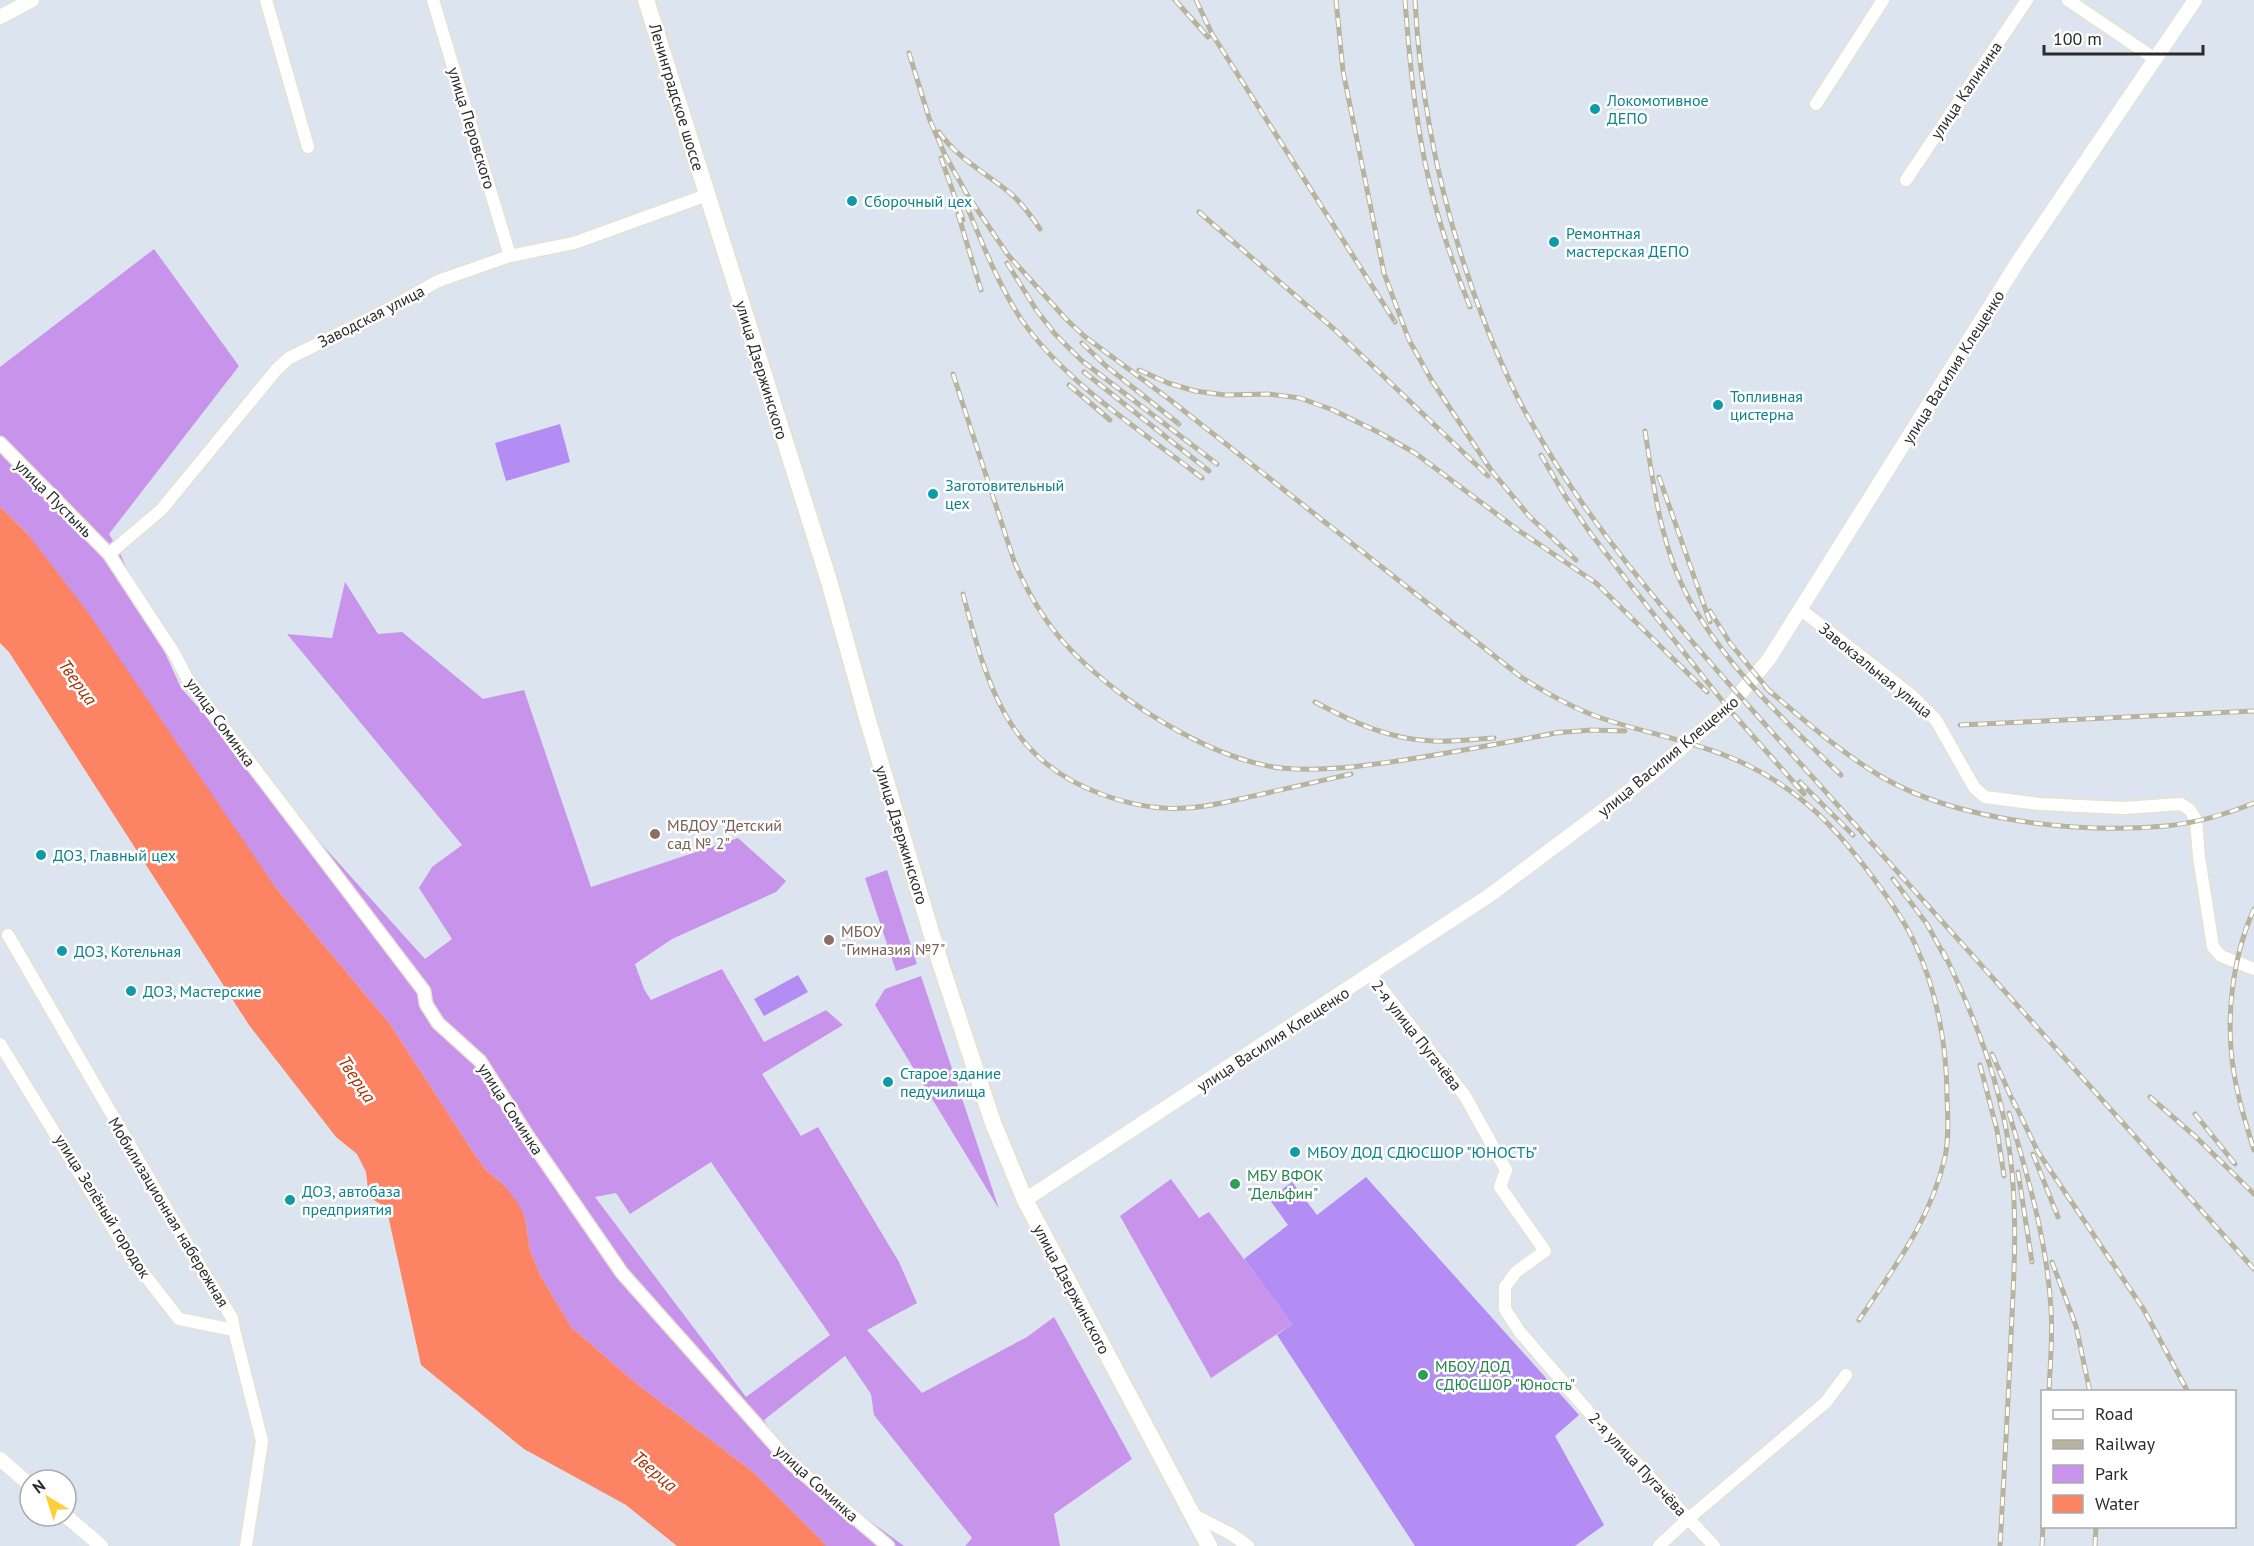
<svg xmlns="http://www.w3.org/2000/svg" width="2254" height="1546" font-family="'PT Sans',sans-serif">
<rect width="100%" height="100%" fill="#dce5ef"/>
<path fill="#c893eb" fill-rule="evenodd" d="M154,249L239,366L109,534L118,549L181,688L425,959L452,939L419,888L432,867L462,845L287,634L332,638L345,582L378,634L402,632L483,699L524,690L591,887L738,838L786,881L776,892L672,939L635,964L644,989L651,1000L722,969L764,1042L826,1010L843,1025L762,1074L801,1136L818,1127L899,1262L917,1303L867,1330L922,1393L1027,1337L1054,1317L1132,1459L1054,1514L1060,1546H965L972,1538L874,1415L871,1394L845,1356L764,1420L790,1462L904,1546H827L752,1471L638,1385L571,1327L540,1275L530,1250L525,1218L505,1186L486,1170L473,1152L390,1024L276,888L27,533L0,507V367ZM711,1162L830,1335L746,1397L595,1197L616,1193L630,1214Z
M887,870L917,964L896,971L865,878Z
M921,976L999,1209L875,1005L885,989Z
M1171,1179L1199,1218L1209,1212L1292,1324L1211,1378L1120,1216Z"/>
<path fill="#b38df4" d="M560,424L570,462L506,481L495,443Z
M798,975L808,992L764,1016L754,999Z
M1366,1177L1579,1415L1555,1436L1604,1525L1575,1546H1415L1277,1335L1292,1324L1244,1259L1288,1225L1269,1199L1292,1182L1317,1215Z"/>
<path fill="#fc8464" d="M0,507L27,533L89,614L276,888L390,1024L473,1152L486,1170L505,1186L519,1205L525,1218L530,1250L540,1275L571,1327L638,1385L752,1471L827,1546H677L626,1505L524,1449L421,1365L388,1215L382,1205L369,1197L366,1172L357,1154L336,1137L249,1025L9,652L0,643Z"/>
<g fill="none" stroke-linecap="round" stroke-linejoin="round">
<g stroke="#e6e1d1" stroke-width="15">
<path id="minor" d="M266,0L308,147
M433,0L510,256
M2068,0L2155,59
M1816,104L1883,0
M1906,180L2027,0
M0,443L109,554L174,653L189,682L424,991L426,1004L438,1023L480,1061L527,1135L622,1273L790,1462L888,1546
M109,554L161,510L277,369L289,358L385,311L438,281L510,256L574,243L707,195
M1800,609L1911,695L1936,720L1974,787L1985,797L2039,804L2123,808L2181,804L2190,810L2196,820L2199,857L2213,947L2221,956L2254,969
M8,935L198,1263L232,1318L234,1330L262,1441L246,1546
M1371,975L1465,1096L1506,1170L1500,1187L1545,1251L1516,1272L1505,1287V1309L1519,1331L1587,1410L1714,1546
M0,1044L130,1256L179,1319L234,1330
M1192,1514L1231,1534L1248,1546
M1659,1546L1688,1519L1826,1402L1846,1375"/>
</g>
<g stroke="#e6e1d1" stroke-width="16">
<path id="tertiary" d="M0,17L32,0
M1025,1200L1490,895L1649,776L1728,708L1769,659L2019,260L2195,0
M0,1459L30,1485
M66,1516L101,1546"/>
</g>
<g stroke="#e6e1d1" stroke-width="20">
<path id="secondary" d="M646,0L829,581L868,721L940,962L993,1123L1025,1200L1209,1546"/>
</g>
<use href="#minor" stroke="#fff" stroke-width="12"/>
<use href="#tertiary" stroke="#fff" stroke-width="14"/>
<use href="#secondary" stroke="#fff" stroke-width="16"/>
<g stroke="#b8b39e" stroke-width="5">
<path id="rail" d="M1175,0L1208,37
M1196,0L1212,34L1395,322
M1336,0L1343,71L1384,273L1409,340L1432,381L1491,470L1529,516L1576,560
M1405,0C1410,69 1417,141 1436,208C1445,241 1457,274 1470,307
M1415,0C1421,115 1447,229 1490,336C1502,365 1515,395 1531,422C1587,522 1661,607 1737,693L2254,1269
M909,53L929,118L945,155L968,196L1008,255L1066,319L1084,336L1169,399L1521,677C1546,693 1572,708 1601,718C1648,734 1698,742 1743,763C1801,790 1837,829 1874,879C1889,899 1905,921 1915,944C1937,991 1947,1046 1947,1098C1948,1117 1949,1138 1945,1157C1931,1219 1894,1268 1859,1320
M939,132C957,158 986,173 1010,193C1022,203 1031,216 1040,229
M941,158L963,220
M966,204C982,243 998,284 1021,319C1065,383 1141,430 1202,478
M1199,212L1334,329L1488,476
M958,214L981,290
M1007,263L1037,311L1055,334L1081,360L1217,464
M1082,343L1106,366L1179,424
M1139,370L1168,383L1195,391L1225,395L1268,394L1300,398L1333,410L1380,433L1415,453L1518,530L1596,583L1707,692
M1084,372L1209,471
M953,374L1014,561C1041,624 1071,656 1125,697C1167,728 1229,762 1281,768C1323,772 1363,766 1404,760C1456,752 1509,742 1561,732
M1069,385L1110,420
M1645,431C1654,488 1661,548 1689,599C1727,668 1785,721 1841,775
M1541,455L1565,496L1591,534L1629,583L1728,708L1804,794
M1659,477L1710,622
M963,594C987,684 1006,759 1101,794C1128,804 1157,810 1186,808C1210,807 1234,800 1258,795C1289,788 1320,781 1351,774
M1710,611L1730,643L1771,693
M1766,688C1803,719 1841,753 1882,777C1957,821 2080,834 2166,826C2195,823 2227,814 2254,803
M1315,702C1352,722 1391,740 1433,741C1453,742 1474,739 1494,738
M1960,725L2254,711
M1554,733L1592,730L1625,731
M1800,782L1853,835
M1893,879L1927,924L1946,959
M2254,909C2232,957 2225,1021 2234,1073C2238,1099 2246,1125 2254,1150
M1943,951C1974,1015 2001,1083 2010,1154C2018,1214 2014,1276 2011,1336C2008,1406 2004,1476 2000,1546
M1992,1054L2015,1106
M1980,1065L1997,1130L2004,1176
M2150,1097L2197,1138L2254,1194
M2013,1100L2038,1152L2144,1310L2188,1392
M2009,1113C2028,1177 2047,1241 2051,1309C2053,1336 2050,1364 2049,1392
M2195,1114L2235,1164
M2033,1154L2058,1217
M2018,1172L2032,1262
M2052,1262L2076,1326L2090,1392
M2042,1546L2043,1526
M2095,1546L2096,1526"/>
</g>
<use href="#rail" stroke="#fff" stroke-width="3" stroke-dasharray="9" stroke-linecap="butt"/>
</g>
<g fill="#0f9aa8" stroke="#fff" stroke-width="2">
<circle cx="1595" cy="109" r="6"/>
<circle cx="852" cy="201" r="6"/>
<circle cx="1554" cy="242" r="6"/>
<circle cx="1718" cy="405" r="6"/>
<circle cx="933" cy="494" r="6"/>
<circle cx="41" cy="855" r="6"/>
<circle cx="62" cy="951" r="6"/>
<circle cx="131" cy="991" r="6"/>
<circle cx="888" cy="1082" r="6"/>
<circle cx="1295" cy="1152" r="6"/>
<circle cx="290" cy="1200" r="6"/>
</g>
<g fill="#8d6e63" stroke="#fff" stroke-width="2">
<circle cx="655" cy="834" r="6"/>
<circle cx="829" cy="940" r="6"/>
</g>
<g fill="#2e9e5b" stroke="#fff" stroke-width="2">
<circle cx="1235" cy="1184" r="6"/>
<circle cx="1423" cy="1375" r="6"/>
</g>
<g text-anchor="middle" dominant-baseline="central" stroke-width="5" stroke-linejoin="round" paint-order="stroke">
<g font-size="16" fill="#2b2b2b" stroke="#fff">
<text transform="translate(1966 90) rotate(-56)">улица Калинина</text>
<text transform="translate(677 97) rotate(73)">Ленинградское шоссе</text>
<text transform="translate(472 128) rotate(73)">улица Перовского</text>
<text transform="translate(371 316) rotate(-27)">Заводская улица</text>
<text transform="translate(1953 367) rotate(-58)">улица Василия Клещенко</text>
<text transform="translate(762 370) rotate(73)">улица Дзержинского</text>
<text transform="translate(54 498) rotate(45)">улица Пустынь</text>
<text transform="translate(1876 670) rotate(39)">Завокзальная улица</text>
<text transform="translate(221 722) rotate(54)">улица Соминка</text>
<text transform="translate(1668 756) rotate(-40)">улица Василия Клещенко</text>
<text transform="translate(902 835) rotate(73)">улица Дзержинского</text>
<text transform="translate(1417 1035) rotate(52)">2-я улица Пугачёва</text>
<text transform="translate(1273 1039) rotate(-33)">улица Василия Клещенко</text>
<text transform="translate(511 1109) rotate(57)">улица Соминка</text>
<text transform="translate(103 1206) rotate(58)">улица Зелёный городок</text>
<text transform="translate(169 1212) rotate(59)">Мобилизационная набережная</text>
<text transform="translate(1072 1289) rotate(62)">улица Дзержинского</text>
<text transform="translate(1638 1464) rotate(47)">2-я улица Пугачёва</text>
<text transform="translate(817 1483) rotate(42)">улица Соминка</text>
</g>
<g font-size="16" fill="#0d838f" stroke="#fff" text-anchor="start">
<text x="1607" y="100">Локомотивное<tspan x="1607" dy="18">ДЕПО</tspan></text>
<text x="864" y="201">Сборочный цех</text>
<text x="1566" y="233">Ремонтная<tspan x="1566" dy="18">мастерская ДЕПО</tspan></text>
<text x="1730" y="396">Топливная<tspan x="1730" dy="18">цистерна</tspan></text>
<text x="945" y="485">Заготовительный<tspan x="945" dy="18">цех</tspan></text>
<text x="53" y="855">ДОЗ, Главный цех</text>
<text x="74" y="951">ДОЗ, Котельная</text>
<text x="143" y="991">ДОЗ, Мастерские</text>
<text x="900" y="1073">Старое здание<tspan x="900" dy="18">педучилища</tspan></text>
<text x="1307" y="1152">МБОУ ДОД СДЮСШОР "ЮНОСТЬ"</text>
<text x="302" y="1191">ДОЗ, автобаза<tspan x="302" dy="18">предприятия</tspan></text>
</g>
<g font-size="16" fill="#785e54" stroke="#fff" text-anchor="start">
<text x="667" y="825">МБДОУ "Детский<tspan x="667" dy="18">сад № 2"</tspan></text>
<text x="841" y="931">МБОУ<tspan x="841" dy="18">"Гимназия №7"</tspan></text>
</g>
<g font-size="16" fill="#27864d" stroke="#fff" text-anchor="start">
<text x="1247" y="1175">МБУ ВФОК<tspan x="1247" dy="18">"Дельфин"</tspan></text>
<text x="1435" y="1366">МБОУ ДОД<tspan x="1435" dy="18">СДЮСШОР "Юность"</tspan></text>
</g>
<g font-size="18" font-style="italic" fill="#ab3200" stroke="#fff">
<text transform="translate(78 682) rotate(54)">Тверца</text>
<text transform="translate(357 1079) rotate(56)">Тверца</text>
<text transform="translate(655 1471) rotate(40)">Тверца</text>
</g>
</g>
<rect x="2041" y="1390" width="195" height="138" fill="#ffffff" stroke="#aaaaaa" stroke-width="1.5"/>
<rect x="2053" y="1410" width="30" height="9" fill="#ffffff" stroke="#aaaaaa" stroke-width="1.5"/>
<text x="2095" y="1420" font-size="18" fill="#2b2b2b">Road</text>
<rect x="2053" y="1440" width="30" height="9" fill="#b8b39e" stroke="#aaaaaa" stroke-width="1.5"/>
<text x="2095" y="1450" font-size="18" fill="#2b2b2b">Railway</text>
<rect x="2053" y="1465" width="30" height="18" fill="#c893eb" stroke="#aaaaaa" stroke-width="1.5"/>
<text x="2095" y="1480" font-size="18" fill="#2b2b2b">Park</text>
<rect x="2053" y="1495" width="30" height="18" fill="#fc8464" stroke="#aaaaaa" stroke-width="1.5"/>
<text x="2095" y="1510" font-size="18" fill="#2b2b2b">Water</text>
<g transform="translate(48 1498) rotate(322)"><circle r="28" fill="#ffffff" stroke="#aaaaaa" stroke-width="1.5"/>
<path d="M0-4.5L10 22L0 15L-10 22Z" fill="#ffcf39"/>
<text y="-9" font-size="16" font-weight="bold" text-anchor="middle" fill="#2b2b2b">N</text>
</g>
<path d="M2044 45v9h159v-9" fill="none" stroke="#2b2b2b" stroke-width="3"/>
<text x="2053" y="45" font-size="18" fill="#2b2b2b" stroke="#ffffff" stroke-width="4.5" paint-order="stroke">100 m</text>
</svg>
